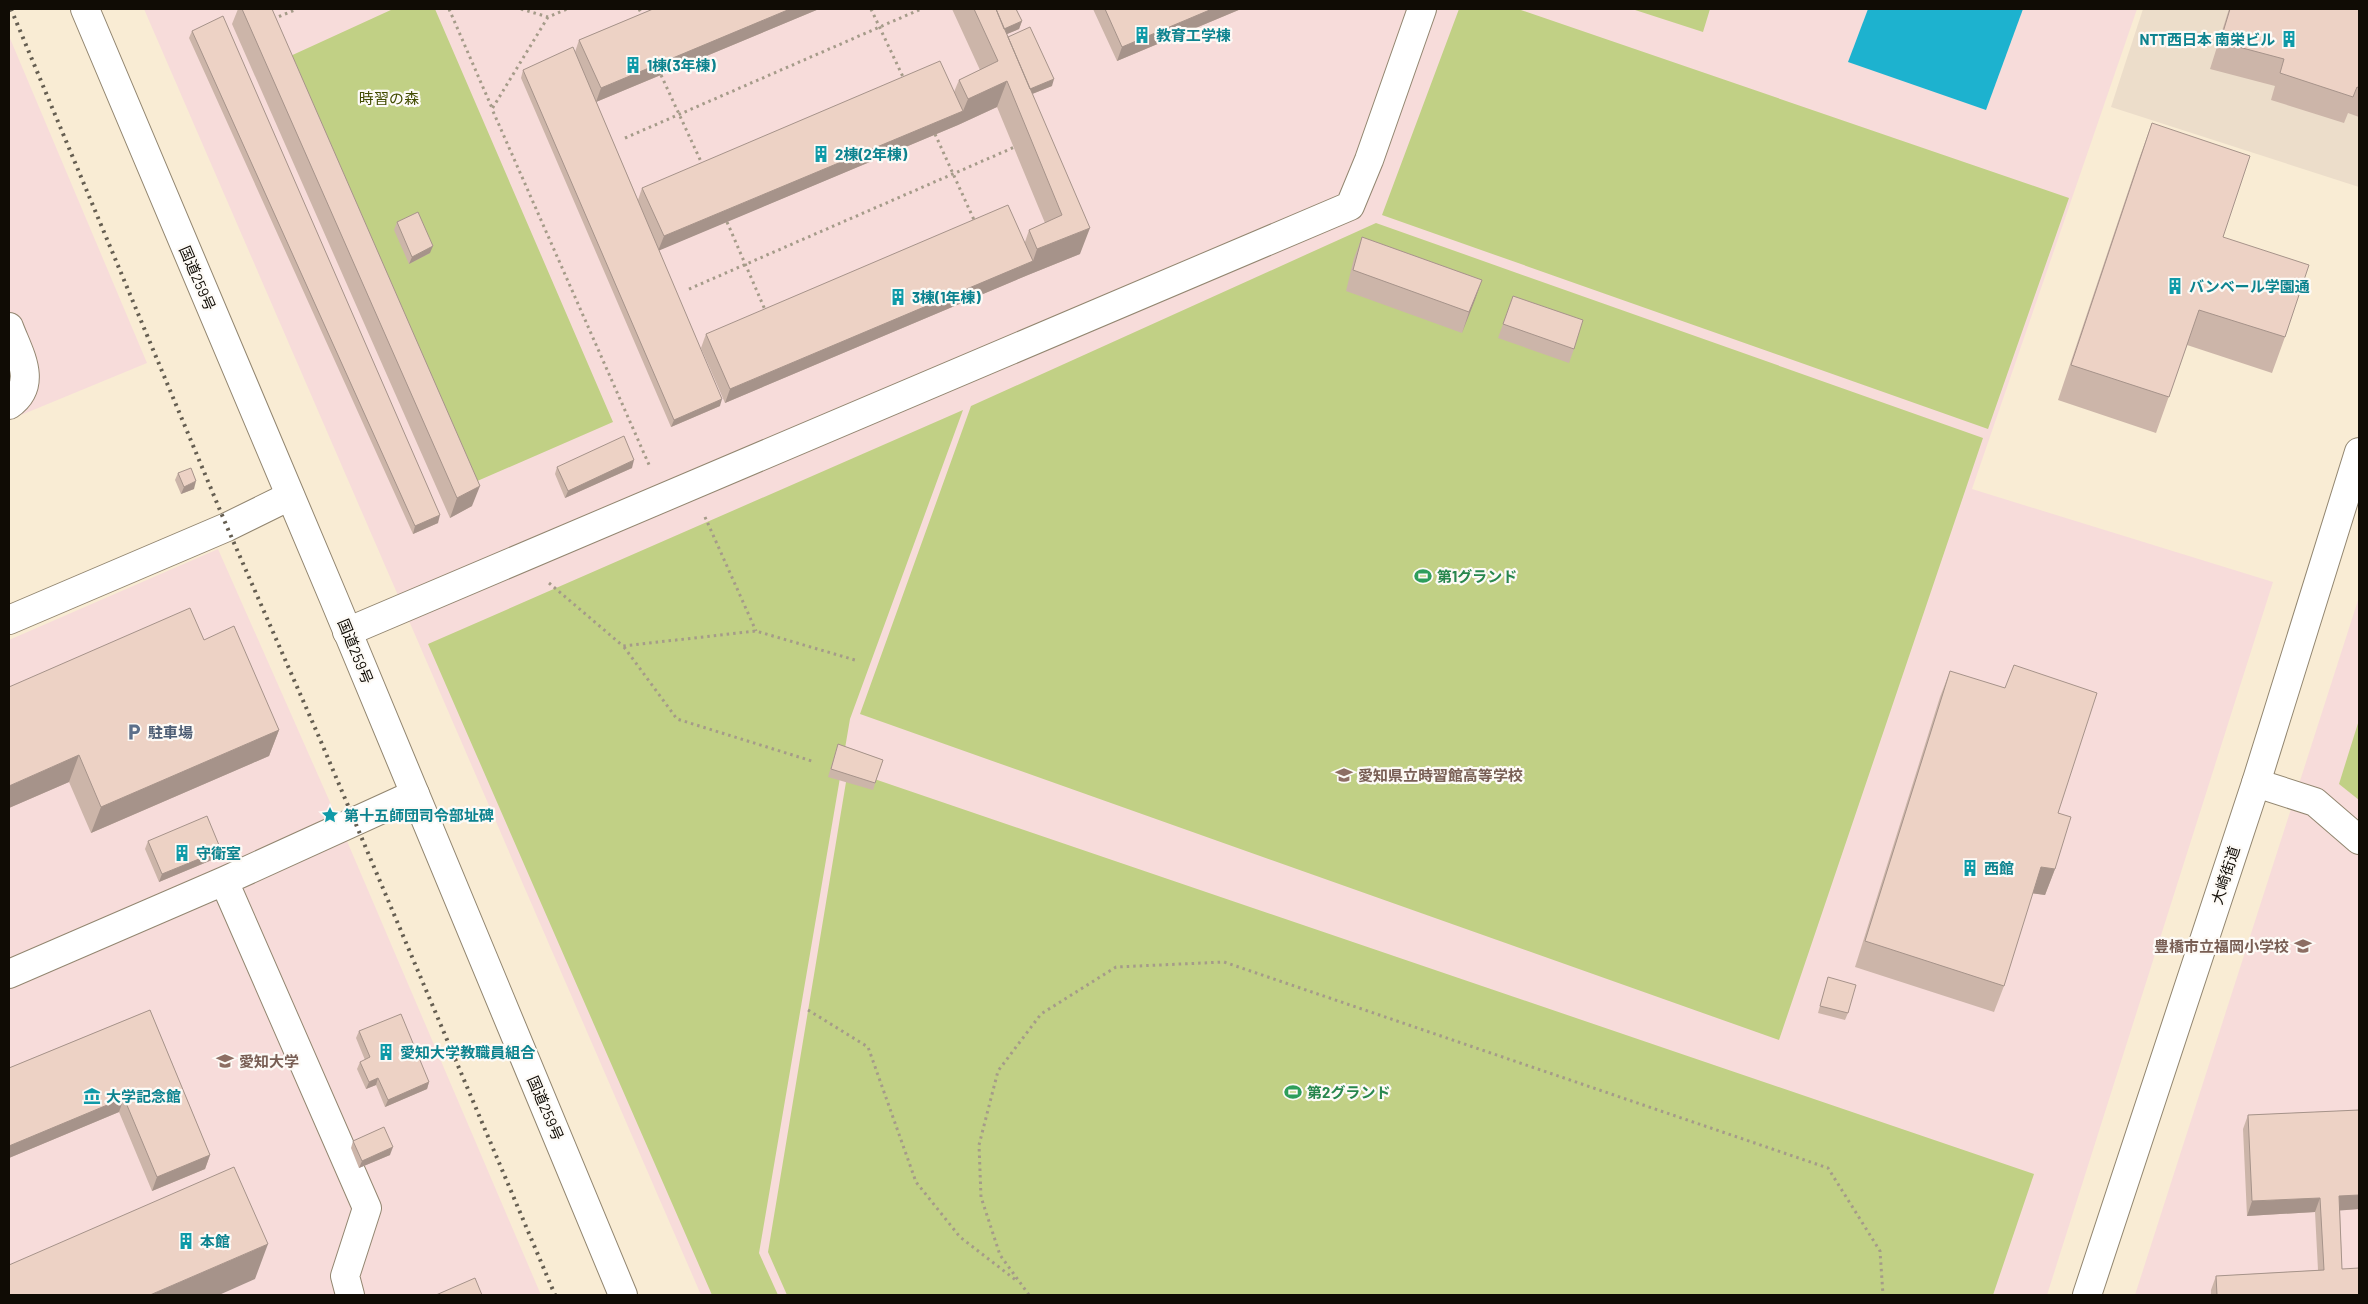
<svg xmlns="http://www.w3.org/2000/svg" width="2368" height="1304" font-family="Barlow,'Noto Sans JP',sans-serif">
<rect width="100%" height="100%" fill="#f9ecd4"/>
<path fill="#ecddca" d="M2143,9H2359V187L2111,107Z"/>
<path fill="#f7dcda" d="M144,9H2137L1972,489L2273,582L2047,1295H701Z
M9,36L147,363L9,420Z
M218,549L341,827L541,1295H9V640Z
M2359,597V1295H2135Z"/>
<path fill="#c1d085" d="M393,9H435L613,422L475,482L286,58Z
M1459,9H1518L2069,198L1988,429L1382,215Z
M1632,9H1710L1703,32Z
M1376,223L1983,438L1779,1040L860,714L971,406Z
M963,410L850,719L759,1253L778,1295H712L428,644Z
M2359,720V800L2339,784Z
M848,770L2034,1174L1993,1295H787L768,1252Z"/>
<path fill="#1db2cf" d="M1868,9H2023L1986,110L1848,62Z"/>
<g fill="none" stroke-linecap="round" stroke-linejoin="round">
<g stroke="#928670" stroke-width="30">
<path id="minor" d="M9,327C19,354 39,384 9,405
M9,620L227,527L290,496
M347,632L1350,206L1369,160L1422,9
M2256,783L2315,802L2359,840
M224,881L367,1208L345,1276L350,1295
M9,974L224,881L415,794"/>
</g>
<g stroke="#928670" stroke-width="30">
<path id="major" d="M2087,1295L2256,783L2359,452"/>
</g>
<g stroke="#928670" stroke-width="30">
<path id="highway" d="M85,9L334,599L623,1295"/>
</g>
<path stroke="#a59b89" stroke-width="3" stroke-dasharray="2.5 4" stroke-linecap="butt" d="M449,9L492,108
M521,9L548,17L567,9
M639,9L643,16
M871,9L904,79
M548,17L492,109L650,467
M273,19L297,9
M661,75L703,166
M935,134L975,222
M625,138L921,9
M727,222L766,312
M689,289L1017,146
M705,517L756,631
M549,583L623,646L756,631L855,660
M624,647L677,719L815,762
M808,1010L868,1047L916,1182L960,1237L1017,1281
M1029,1295L1000,1255L981,1197L979,1145L998,1071L1041,1014L1116,967L1224,962L1828,1168L1880,1251L1883,1295"/>
<use href="#minor" stroke="#fff" stroke-width="28"/>
<use href="#major" stroke="#fff" stroke-width="28"/>
<use href="#highway" stroke="#fff" stroke-width="28"/>
<path stroke="#655e51" stroke-width="4" stroke-dasharray="2.5 5" stroke-linecap="butt" d="M11,9L227,527L319,737L555,1295"/>
</g>
<path fill="#ccb5a9" d="M238,9H272L472,506L450,518L232,24Z
M653,9H819L596,102L638,200L642,188L954,92L959,80L980,70L952,9H1016L1022,21L1019,29L1007,34L1008,37L1052,86L1032,94L1080,254L1028,275L725,403L701,348L706,334L1025,242L1029,230L1045,223L997,107L958,125L659,250L720,406L671,427L521,78L523,70L575,52L579,40Z
M1093,9H1241L1117,61Z
M2229,9H2359V117L2348,113L2344,123L2271,100L2275,86L2210,69Z
M192,31L438,523L413,534L189,38Z
M2152,123L2285,337L2272,373L2187,345L2156,433L2058,400L2139,159Z
M397,222L430,253L409,264L394,230Z
M1362,237L1482,280L1462,333L1346,291L1354,258Z
M1513,296L1574,349L1569,363L1498,338Z
M557,467L632,468L565,498L555,474Z
M178,473L194,489L181,494L175,480Z
M204,640L279,730L269,756L91,833L69,782L9,808Z
M1950,671L2058,813L2055,869L2045,895L2032,893L2004,986L1994,1012L1855,967L1940,697Z
M838,744L883,760L873,790L828,777Z
M148,841L219,857L159,882L145,849Z
M1828,977L1848,1013L1845,1020L1818,1013Z
M150,1010L210,1155L205,1169L152,1191L119,1112L9,1158V1068Z
M359,1031L429,1082L427,1089L385,1107L376,1085L366,1089L357,1069L360,1062L365,1060L356,1038Z
M2359,1110V1209L2340,1210L2342,1269L2359,1295H2211V1290L2216,1276L2318,1270L2315,1212L2247,1216L2243,1129L2248,1115Z
M353,1141L390,1155L359,1168L351,1148Z"/>
<path fill="#a6938a" d="M790,9H819L596,102L601,88Z
M1212,9H1241L1117,61L1122,47Z
M1022,21L1019,29L990,41L992,34Z
M1054,79L1052,86L1015,101L1018,94Z
M1007,81L997,107L958,125L658,251L664,236L963,111L968,99Z
M1090,228L1080,254L1028,275L725,403L730,389L1033,261L1037,249Z
M433,246L430,253L409,264L412,257Z
M1482,280L1475,300L1462,333L1469,312Z
M722,399L720,406L671,427L674,420Z
M634,460L632,468L565,498L568,491Z
M196,481L194,489L181,494L184,487Z
M480,486L472,506L450,518L457,498Z
M440,515L438,523L413,534L415,526Z
M279,730L269,756L91,833L101,807Z
M79,755L69,782L9,808V786Z
M221,850L219,857L159,882L162,874Z
M2041,867L2055,869L2045,895L2031,893Z
M378,1078L376,1085L366,1089L369,1082Z
M429,1082L427,1089L385,1107L388,1100Z
M124,1098L119,1112L9,1158V1146Z
M393,1147L390,1155L359,1168L362,1161Z
M210,1155L205,1169L152,1191L157,1177Z
M2359,1195V1209L2334,1211L2339,1196Z
M2320,1198L2315,1212L2247,1216L2252,1201Z
M268,1244L255,1279L219,1295H150Z"/>
<path fill="#edd2c5" stroke="#a6938a" d="M242,9H272L480,486L457,498Z
M653,9H790L601,88L579,40Z
M974,9H996L1090,228L1037,249L1029,230L1062,215L1007,81L968,99L959,80L998,61Z
M996,9H1016L1022,21L1004,29Z
M1105,9H1212L1122,47Z
M2230,9H2359V88L2357,87L2353,97L2280,73L2284,59L2220,42Z
M223,16L440,515L415,526L192,31Z
M1030,27L1054,79L1030,89L1008,37Z
M573,47L722,399L674,420L523,70Z
M940,61L963,111L664,236L642,188Z
M2152,123L2250,156L2223,237L2309,265L2285,337L2199,310L2169,397L2071,365Z
M1008,205L1033,261L730,389L706,334Z
M418,212L433,246L412,257L397,222Z
M1362,237L1482,280L1469,312L1353,270Z
M1513,296L1583,320L1574,349L1503,324Z
M624,436L634,460L568,491L557,467Z
M191,468L196,481L184,487L178,473Z
M190,608L204,640L234,626L279,730L101,807L79,755L9,786V687Z
M2014,665L2097,693L2058,813L2071,817L2055,869L2041,867L2004,986L1865,941L1950,671L2005,688Z
M838,744L883,760L875,783L831,769Z
M207,816L221,850L162,874L148,841Z
M1828,977L1856,985L1848,1013L1820,1006Z
M150,1010L210,1155L157,1177L124,1098L9,1146V1068Z
M401,1014L429,1082L388,1100L378,1078L369,1082L360,1062L370,1057L359,1031Z
M2359,1110V1195L2339,1196L2342,1269L2359,1268V1295H2217L2216,1276L2324,1270L2320,1198L2252,1201L2248,1115Z
M384,1127L393,1147L362,1161L353,1141Z
M234,1167L268,1244L150,1295H9V1265Z
M475,1278L482,1295H436Z"/>
<defs>
<g id="building-bare" transform="scale(1.35)"><path d="M-4-6H4V6H1V3H-1V6H-4ZM-2.5-4.3h1.7v1.8h-1.7ZM.8-4.3h1.7v1.8H.8ZM-2.5-1h1.7V.8h-1.7ZM.8-1h1.7V.8H.8Z" fill="#0f9aa8" stroke="#fdfaf6" stroke-width="2.5" paint-order="stroke"/></g>
<g id="stadium-bare" transform="scale(1.35)"><path d="M0-5a6.5 5 0 1 0 0 10a6.5 5 0 1 0 0-10ZM-3.5-1.8h7v3.6h-7Z" fill="#2e9e5b" stroke="#fdfaf6" stroke-width="2.5" paint-order="stroke"/></g>
<g id="parking-bare" transform="scale(1.35)"><path d="M-3.5-5.5H1a3.5 3.5 0 0 1 0 7H-1V5.5H-3.5ZM-1-3.4V-.6H.8a1.4 1.4 0 0 0 0-2.8Z" fill="#5c6f8a" stroke="#fdfaf6" stroke-width="2.5" paint-order="stroke"/></g>
<g id="school-bare" transform="scale(1.35)"><path d="M0-5L7-2L0 1L-7-2ZM-4 1L0 2.5L4 1V4Q0 6-4 4Z" fill="#8d6e63" stroke="#fdfaf6" stroke-width="2.5" paint-order="stroke"/></g>
<g id="sight-bare" transform="scale(1.35)"><path d="M0-6L1.8-2.2L6-1.7L2.9 1.2L3.7 5.4L0 3.3L-3.7 5.4L-2.9 1.2L-6-1.7L-1.8-2.2Z" fill="#0f9aa8" stroke="#fdfaf6" stroke-width="2.5" paint-order="stroke"/></g>
<g id="university-bare" transform="scale(1.35)"><path d="M0-5L7-2L0 1L-7-2ZM-4 1L0 2.5L4 1V4Q0 6-4 4Z" fill="#8d6e63" stroke="#fdfaf6" stroke-width="2.5" paint-order="stroke"/></g>
<g id="museum-bare" transform="scale(1.35)"><path d="M0-6L6-3V-2H-6V-3ZM-5-1h2V3h-2ZM-1-1h2V3h-2ZM3-1h2V3H3ZM-6 4H6V6H-6Z" fill="#0f9aa8" stroke="#fdfaf6" stroke-width="2.5" paint-order="stroke"/></g>
</defs>
<g fill-rule="evenodd">
<use href="#building-bare" x="1142" y="35"/>
<use href="#building-bare" x="2289" y="39"/>
<use href="#building-bare" x="633" y="65"/>
<use href="#building-bare" x="821" y="154"/>
<use href="#building-bare" x="2175" y="286"/>
<use href="#building-bare" x="898" y="297"/>
<use href="#stadium-bare" x="1423" y="576"/>
<use href="#parking-bare" x="134" y="732"/>
<use href="#school-bare" x="1344" y="775"/>
<use href="#sight-bare" x="330" y="815"/>
<use href="#building-bare" x="182" y="853"/>
<use href="#building-bare" x="1970" y="868"/>
<use href="#school-bare" x="2303" y="946"/>
<use href="#building-bare" x="386" y="1052"/>
<use href="#university-bare" x="225" y="1061"/>
<use href="#stadium-bare" x="1293" y="1092"/>
<use href="#museum-bare" x="92" y="1096"/>
<use href="#building-bare" x="186" y="1241"/>
</g>
<g text-anchor="middle" dominant-baseline="central" stroke-width="4.5" stroke-linejoin="round" paint-order="stroke">
<g font-size="15" font-weight="bold" fill="#0d838f" stroke="#fdfaf6" text-anchor="start">
<text x="1156" y="35">教育工学棟</text>
<text x="2275" y="39" text-anchor="end">NTT西日本 南栄ビル</text>
<text x="647" y="65">1棟(3年棟)</text>
<text x="835" y="154">2棟(2年棟)</text>
<text x="2189" y="286">バンベール学園通</text>
<text x="912" y="297">3棟(1年棟)</text>
<text x="344" y="815">第十五師団司令部址碑</text>
<text x="196" y="853">守衛室</text>
<text x="1984" y="868">西館</text>
<text x="400" y="1052">愛知大学教職員組合</text>
<text x="106" y="1096">大学記念館</text>
<text x="200" y="1241">本館</text>
</g>
<g font-size="15" fill="#424c01" stroke="#fdfaf6">
<text x="389" y="98">時習の森</text>
</g>
<g font-size="15" fill="#100c05" stroke="#fdfaf6">
<text transform="translate(198 278) rotate(67)">国道259号</text>
<text transform="translate(356 651) rotate(68)">国道259号</text>
<text transform="translate(2225 875) rotate(-72)">大崎街道</text>
<text transform="translate(546 1108) rotate(67)">国道259号</text>
</g>
<g font-size="15" font-weight="bold" fill="#27864d" stroke="#fdfaf6" text-anchor="start">
<text x="1437" y="576">第1グランド</text>
<text x="1307" y="1092">第2グランド</text>
</g>
<g font-size="15" font-weight="bold" fill="#4e5e75" stroke="#fdfaf6" text-anchor="start">
<text x="148" y="732">駐車場</text>
</g>
<g font-size="15" font-weight="bold" fill="#785e54" stroke="#fdfaf6" text-anchor="start">
<text x="1358" y="775">愛知県立時習館高等学校</text>
<text x="2289" y="946" text-anchor="end">豊橋市立福岡小学校</text>
<text x="239" y="1061">愛知大学</text>
</g>
</g>
<rect width="2368" height="1304" fill="none" stroke="#100c05" stroke-width="20"/>
</svg>
